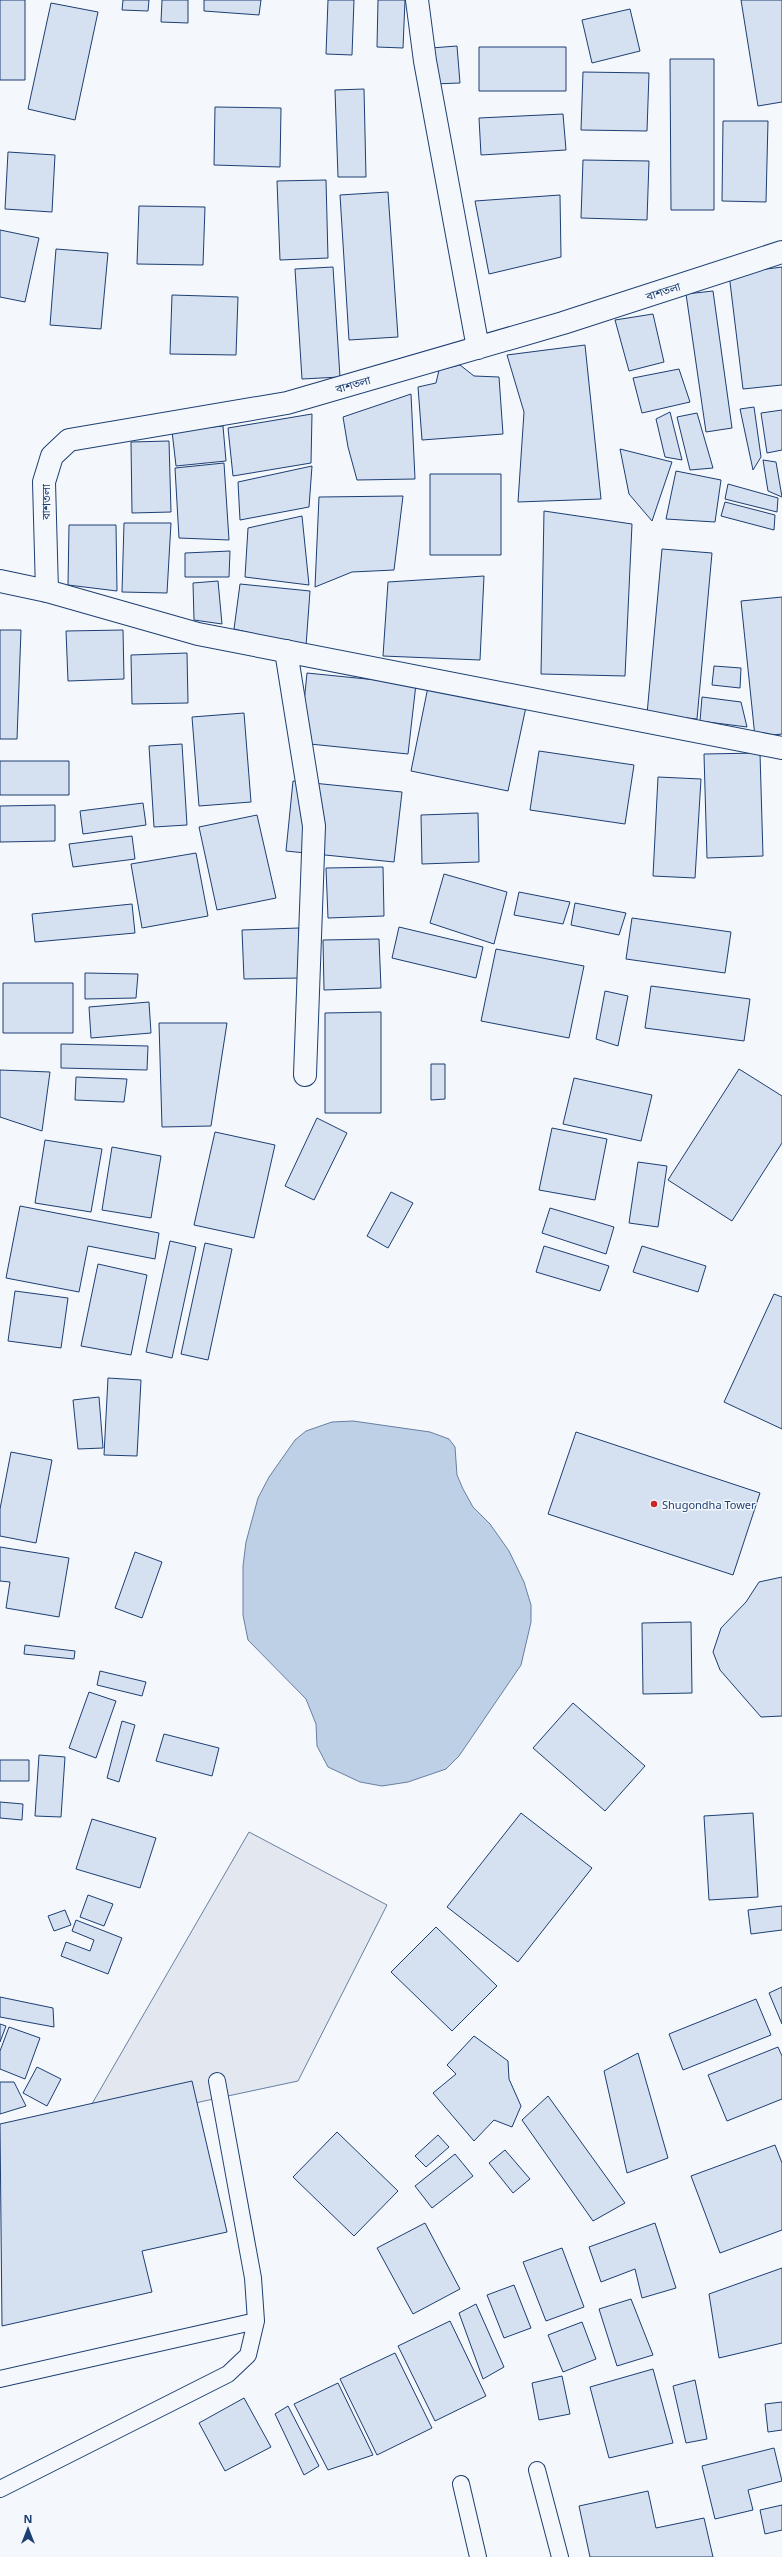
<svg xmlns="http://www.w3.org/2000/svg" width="782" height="2557" font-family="'Noto Sans','Noto Sans Bengali',sans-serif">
<rect width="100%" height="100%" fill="#f4f7fb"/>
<path fill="#e3e8f0" stroke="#687fa3" d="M249,1832L387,1905L298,2081L78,2128Z"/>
<path fill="#bed0e5" stroke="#687fa3" d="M353,1421L430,1432L449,1439L455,1447L457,1475L463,1489L473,1507L490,1524L509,1551L524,1582L531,1605V1622L521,1665L459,1756L446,1769L408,1782L382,1786L360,1782L328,1767L317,1746L316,1724L306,1699L248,1640L243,1615V1566L246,1542L258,1498L269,1477L295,1440L306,1431L332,1422Z"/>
<path fill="#d5e0f0" stroke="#1d3f73" d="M0,0H25V80H0Z
M123,0H149L148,11L122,10Z
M162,0H188V23L161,22Z
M204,0H261L259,15L204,11Z
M328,0H354L352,55L326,54Z
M378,0H405L403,48L377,47Z
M741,0H782V102L758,106Z
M51,3L98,12L75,120L28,109Z
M630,9L640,51L592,63L582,20Z
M457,46L460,83L433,84L431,48Z
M479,47H566V91H479Z
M670,59H714V210H671Z
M583,72L649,73L647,131L581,130Z
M364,89L366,177H338L335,90Z
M215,107L281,108L280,167L214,165Z
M563,114L566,150L481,155L479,118Z
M723,121H768L766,202L722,201Z
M8,152L55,155L52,212L5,209Z
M583,160L649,161L647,220L581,218Z
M326,180L328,258L280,260L277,181Z
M388,192L398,337L349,340L340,195Z
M560,195L561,257L489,274L475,201Z
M139,206L205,207L203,265L137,264Z
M0,230L39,238L25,302L0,297Z
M56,249L108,253L101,329L50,325Z
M333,267L340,377L302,379L295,269Z
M782,267V385L743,389L729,274Z
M713,291L732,428L706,432L686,294Z
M172,295L238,297L236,355L170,354Z
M653,314L664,362L629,371L615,320Z
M585,345L601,499L518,502L524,412L507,355Z
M460,365L474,376L499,377L503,434L422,440L418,387L436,383L439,370Z
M679,369L690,402L642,413L633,378Z
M411,394L415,479L357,480L348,447L343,417Z
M754,407L761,457L753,470L740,409Z
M782,410V450L767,453L761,413Z
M670,412L682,460L665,457L656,419Z
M697,413L713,468L690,470L677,417Z
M312,414L311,463L233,476L228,428Z
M223,426L226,461L176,466L172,431Z
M169,441L171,512L132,513L131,442Z
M620,449L672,462L652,521L629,494Z
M763,460L776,462L782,497L768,491Z
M224,463L229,540L179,538L175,468Z
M312,466L309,507L240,520L238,482Z
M676,471L721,480L715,522L666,519Z
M430,474H501V555H430Z
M728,484L778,498L777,512L725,499Z
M403,496L394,570L352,572L315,587L319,497Z
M725,502L775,515L774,530L721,516Z
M544,511L632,524L625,676L541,674Z
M302,516L309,585L245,577L248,528Z
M124,523H171L167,593L122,592Z
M69,525H116L117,591L68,585Z
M662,549L712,553L697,719L647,714Z
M230,551L229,577H185V553Z
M484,576L480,660L383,656L388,582Z
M218,581L222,624L194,620L193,583Z
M240,584L310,591L306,646L234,629Z
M782,597V734L755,737L741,601Z
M0,630H21L17,739H0Z
M123,630L124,679L68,681L66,631Z
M187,653L188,703L132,704L131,655Z
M714,666L741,668L740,688L712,685Z
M307,673L416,684L408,754L300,743Z
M428,687L526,707L508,791L411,771Z
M702,697L741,702L747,727L700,721Z
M244,713L251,802L199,806L192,717Z
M182,744L187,825L154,827L149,746Z
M539,751L634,765L625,824L530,810Z
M760,753L763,856L707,858L704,754Z
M0,761H69V795H0Z
M658,777L701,779L695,878L653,876Z
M293,781L402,792L394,862L286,851Z
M143,803L146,825L83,834L80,811Z
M55,805V841L0,842V806Z
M478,813L479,862L422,864L421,815Z
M257,815L276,898L217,910L199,827Z
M132,836L135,859L73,867L69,844Z
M196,853L208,916L142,928L131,864Z
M383,867L384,916L328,918L326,868Z
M444,874L507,892L494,944L430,923Z
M519,892L570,902L563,924L514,915Z
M575,903L626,913L619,935L571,925Z
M132,904L135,933L35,942L32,914Z
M632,918L731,932L725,973L626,959Z
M399,927L483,947L476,978L392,958Z
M299,928L300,978L244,979L242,930Z
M379,939L381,988L324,990L323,940Z
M496,949L584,966L569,1038L481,1021Z
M85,973L138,974L136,998L85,999Z
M3,983H73V1033H3Z
M651,986L750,999L744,1041L645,1028Z
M605,991L628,996L618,1046L596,1039Z
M149,1002L151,1033L91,1038L89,1007Z
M381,1012V1113H325V1013Z
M159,1023H227L211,1126L162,1127Z
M61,1044L148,1046L147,1070L61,1068Z
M431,1064H445V1099L431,1100Z
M739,1069L782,1096V1143L732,1221L668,1180Z
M0,1070L50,1072L42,1131L0,1117Z
M76,1077L127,1079L124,1102L75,1100Z
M574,1078L652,1095L641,1141L563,1124Z
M317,1118L347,1133L314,1200L285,1186Z
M552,1128L607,1139L595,1200L539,1190Z
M215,1132L275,1145L254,1238L194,1225Z
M45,1140L102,1149L91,1212L35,1203Z
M112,1147L161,1156L151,1218L102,1210Z
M638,1162L667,1166L658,1227L629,1223Z
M391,1192L413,1203L388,1248L367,1236Z
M20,1206L159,1233L155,1259L88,1246L79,1292L6,1278Z
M550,1208L614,1227L606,1254L542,1233Z
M170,1241L196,1247L172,1358L146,1352Z
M205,1243L232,1249L208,1360L181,1354Z
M544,1246L609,1266L600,1291L536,1272Z
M642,1246L706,1266L698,1292L633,1272Z
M98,1264L147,1275L131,1355L81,1346Z
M15,1291L68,1298L61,1348L8,1341Z
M774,1294L782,1297V1429L724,1402Z
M108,1378L141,1380L137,1456L104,1455Z
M99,1397L103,1448L78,1449L73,1400Z
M576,1432L760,1493L733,1575L548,1514Z
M11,1452L52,1460L36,1543L0,1536V1509Z
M0,1547L69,1558L59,1617L6,1608L10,1582L0,1581Z
M135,1552L162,1562L142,1618L115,1608Z
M782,1577V1716L761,1717L720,1670L713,1652L721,1628L746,1602L759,1582Z
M691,1622L692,1693L643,1694L642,1623Z
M25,1645L75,1651L74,1659L24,1654Z
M100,1671L146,1682L142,1696L97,1685Z
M89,1692L116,1701L96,1758L69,1748Z
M573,1703L645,1766L605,1811L533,1748Z
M122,1721L135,1725L119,1782L107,1778Z
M164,1734L219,1748L212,1776L156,1761Z
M39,1755L65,1757L61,1817L35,1816Z
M0,1760H29V1781H0Z
M0,1802L23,1804L22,1820L0,1818Z
M521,1813L592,1868L518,1962L447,1907Z
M753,1813L758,1897L709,1900L704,1816Z
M92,1819L156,1838L140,1888L76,1869Z
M88,1895L113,1904L104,1926L80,1917Z
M782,1906V1930L751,1934L748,1910Z
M65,1910L71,1925L54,1931L48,1916Z
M76,1920L122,1938L108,1974L61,1956L66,1942L90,1951L94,1940L72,1931Z
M436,1927L497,1986L452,2031L391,1972Z
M782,1987V2024L769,1993Z
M0,1997L53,2008L54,2027L0,2017Z
M756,1999L771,2035L683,2070L669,2034Z
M0,2024L6,2026L0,2042Z
M9,2027L40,2038L25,2079L0,2069V2051Z
M474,2036L508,2061L509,2079L521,2106L512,2127L494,2120L474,2141L433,2093L456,2074L447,2065Z
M778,2047L782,2056V2099L727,2121L708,2075Z
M638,2053L668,2158L627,2173L604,2071Z
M37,2067L61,2079L47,2106L23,2093Z
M192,2081L227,2232L142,2251L152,2292L2,2326L0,2124Z
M0,2082H14L26,2106L0,2114Z
M548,2096L625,2203L593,2221L522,2120Z
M337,2132L398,2191L354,2236L293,2177Z
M438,2135L449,2147L426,2167L415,2156Z
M775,2145L782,2163V2230L720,2253L691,2176Z
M505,2150L530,2179L513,2193L489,2163Z
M455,2154L473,2176L432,2208L415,2186Z
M425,2223L460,2289L413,2314L377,2248Z
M655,2223L676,2288L642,2298L635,2269L601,2282L589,2247Z
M562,2248L584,2307L546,2321L523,2262Z
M782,2268V2343L719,2358L709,2294Z
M514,2285L531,2328L504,2338L487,2295Z
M631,2299L653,2355L617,2366L599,2309Z
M476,2304L504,2367L483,2379L459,2313Z
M450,2321L486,2396L435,2421L398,2346Z
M582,2322L596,2359L563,2372L548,2335Z
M395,2353L432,2428L377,2455L340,2379Z
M653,2369L673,2443L609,2458L590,2387Z
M562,2376L570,2414L539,2420L532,2383Z
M695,2380L707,2439L686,2443L673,2386Z
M338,2383L373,2455L328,2470L294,2404Z
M244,2398L271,2447L225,2471L199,2423Z
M782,2402V2430L768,2432L765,2404Z
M288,2406L319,2466L304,2475L275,2414Z
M774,2448L782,2481L748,2490L753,2510L715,2519L702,2466Z
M648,2491L656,2528L704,2518L713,2557H590L579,2506Z
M782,2505V2530L765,2534L760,2510Z"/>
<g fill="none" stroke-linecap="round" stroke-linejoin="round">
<g stroke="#1d3f73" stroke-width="18">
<path id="service" d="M0,2379L256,2321
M537,2470L560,2557
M461,2484L478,2557
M0,2489L228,2374L248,2355L256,2321L253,2278L217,2081"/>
</g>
<g stroke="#1d3f73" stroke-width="24">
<path id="minor" d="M417,0L425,61L478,348
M47,591L44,482L52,456L69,440L287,403L563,323L782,252
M286,651L314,826L305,1075"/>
</g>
<g stroke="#1d3f73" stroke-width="24">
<path id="tertiary" d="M0,581L47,591L198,634L782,748"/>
</g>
<use href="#service" stroke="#f4f7fb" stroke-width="16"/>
<use href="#minor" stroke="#f4f7fb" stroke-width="22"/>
<use href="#tertiary" stroke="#f4f7fb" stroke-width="22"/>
</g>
<circle fill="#c62828" stroke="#f4f7fb" stroke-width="1.5" cx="654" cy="1504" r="4"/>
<g text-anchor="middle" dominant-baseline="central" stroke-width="3" stroke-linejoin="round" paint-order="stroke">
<g font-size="11" fill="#1d3f73" stroke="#f4f7fb">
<text transform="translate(663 291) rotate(-18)">বাশতলা</text>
<text transform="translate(353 384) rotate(-16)">বাশতলা</text>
<text transform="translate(45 502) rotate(-90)">বাশতলা</text>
</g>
<g font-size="11" fill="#1d3f73" stroke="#f4f7fb" text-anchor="start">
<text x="662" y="1504">Shugondha Tower</text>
</g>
</g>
<g transform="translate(28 2529)" stroke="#f4f7fb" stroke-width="3" paint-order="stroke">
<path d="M0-3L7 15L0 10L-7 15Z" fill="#1d3f73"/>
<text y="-6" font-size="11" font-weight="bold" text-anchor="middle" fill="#1d3f73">N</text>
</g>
</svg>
